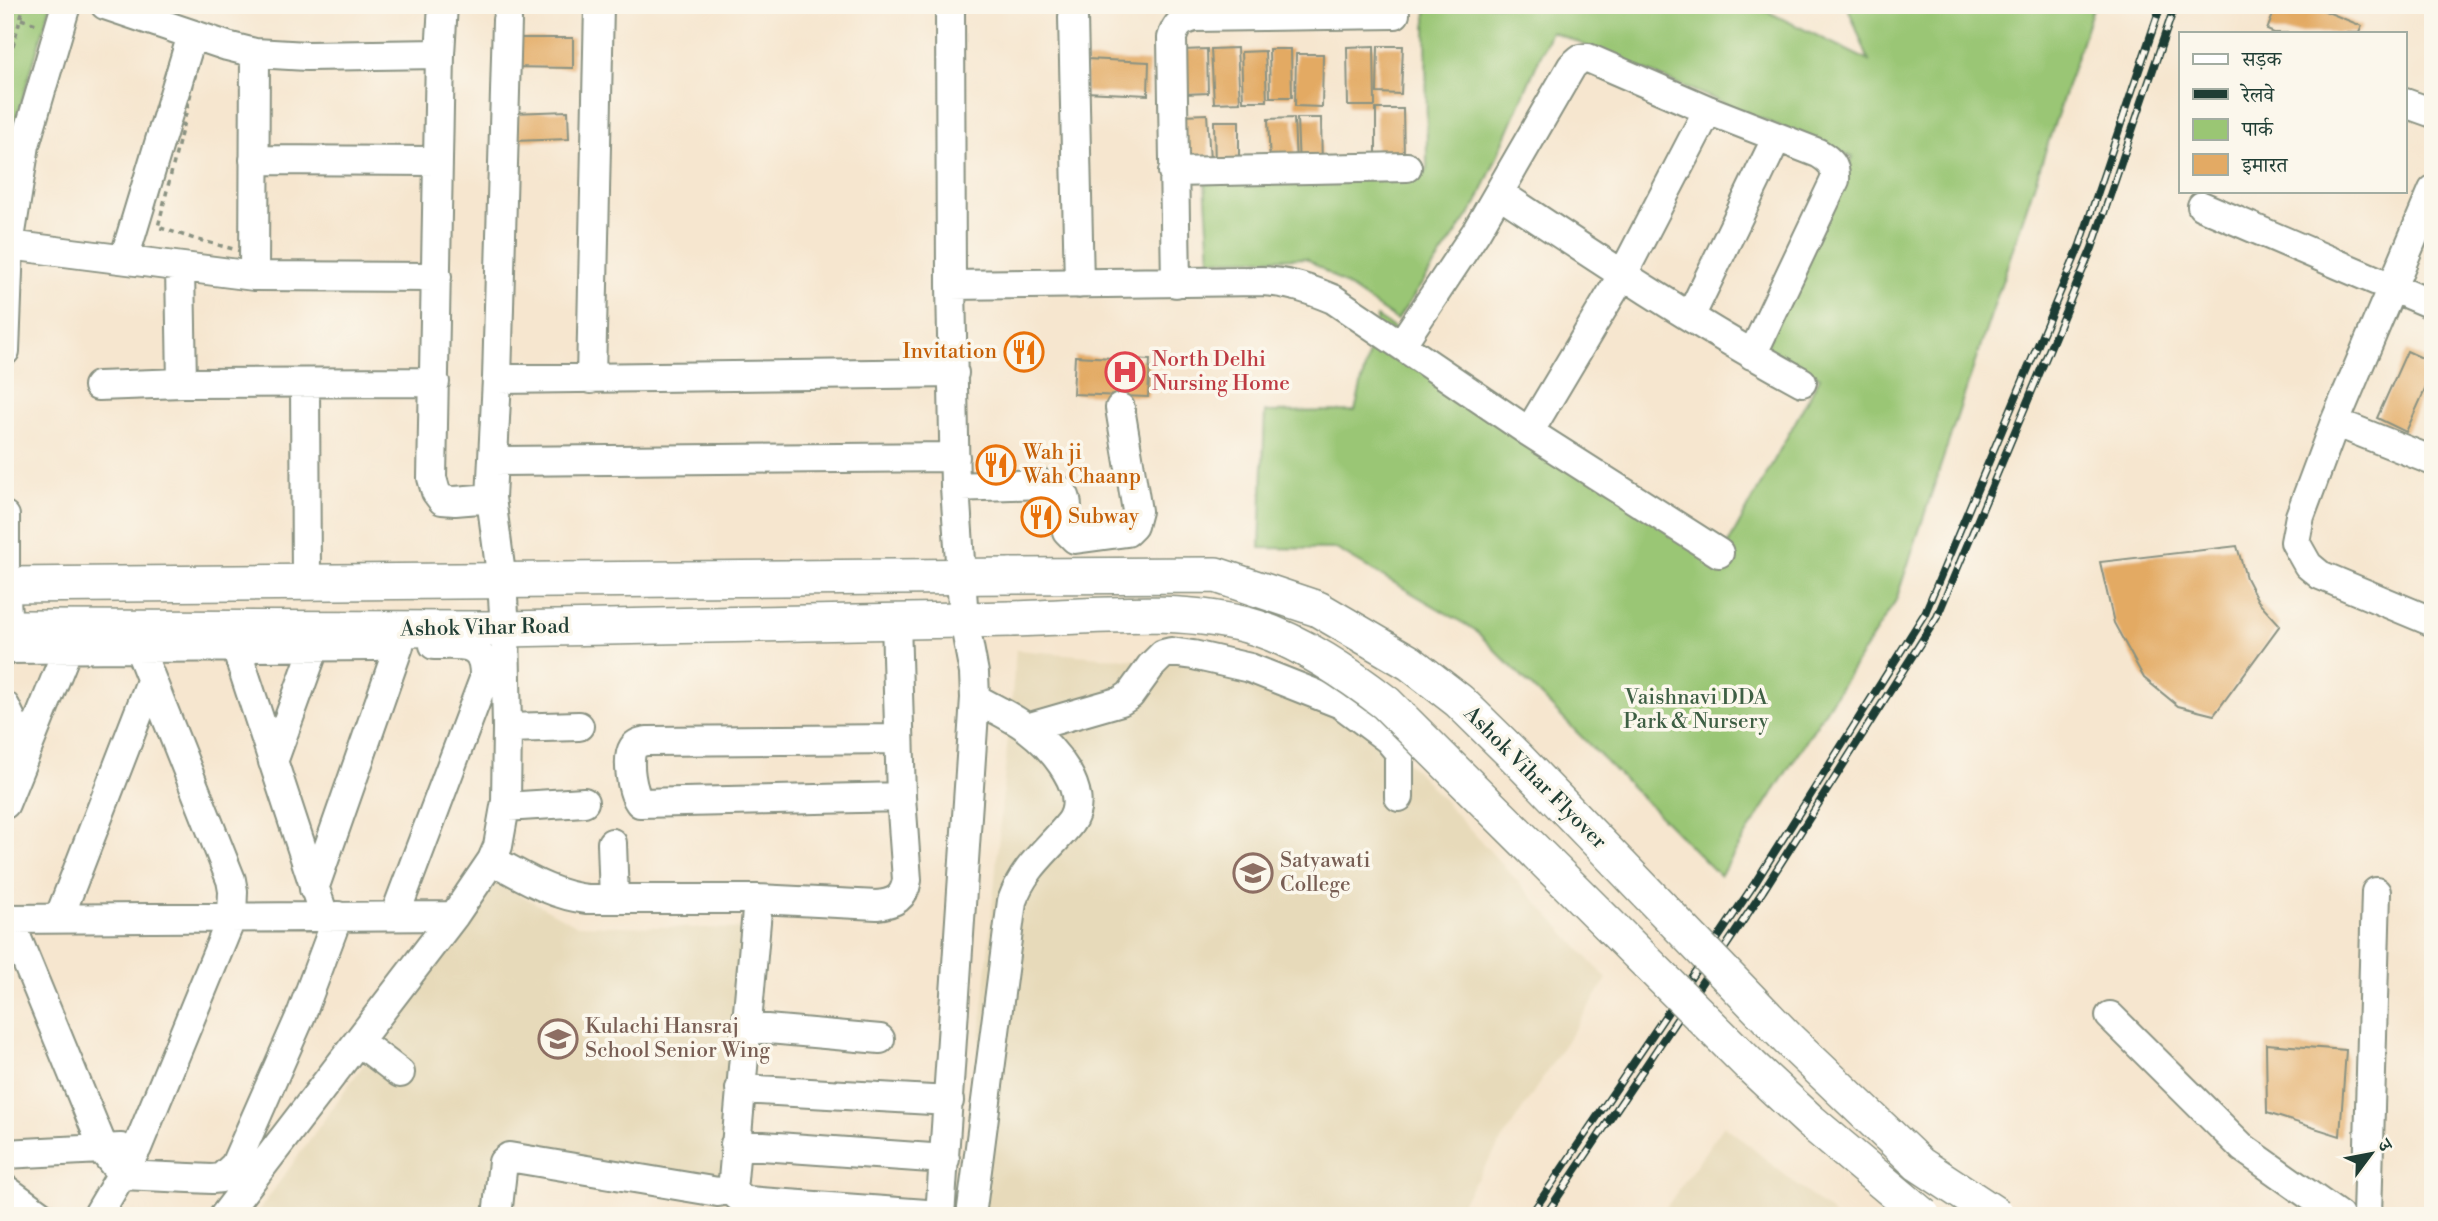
<svg xmlns="http://www.w3.org/2000/svg" width="2438" height="1221" font-family="'Libre Bodoni','Noto Serif Devanagari',serif">
<rect width="100%" height="100%" fill="#fbf7ec"/>
<filter id="ink" filterUnits="userSpaceOnUse"><feTurbulence type="fractalNoise" baseFrequency=".0143" numOctaves="2"/><feDisplacementMap in="SourceGraphic" scale="14" xChannelSelector="R" yChannelSelector="G"/><feConvolveMatrix kernelMatrix="1 2 1 2 8 2 1 2 1" color-interpolation-filters="sRGB"/></filter>
<filter id="wash" filterUnits="userSpaceOnUse"><feTurbulence type="fractalNoise" baseFrequency=".00686" numOctaves="4" result="noise"/><feDisplacementMap in="SourceGraphic" scale="28" xChannelSelector="R" yChannelSelector="G"/><feGaussianBlur stdDeviation="1.57" result="paint"/><feColorMatrix in="noise" values="0 0 0 0 0 0 0 0 0 0 0 0 0 0 0 0 0 1.4 0 .05"/><feComposite in="paint" operator="in"/></filter>
<g filter="url(#wash)">
<rect width="100%" height="100%" fill="#f6e6cf"/>
<path fill="#e7daba" d="M1016,650L1235,668L1347,710L1414,768L1607,979L1453,1216H964Z
M495,881L576,925L743,929L721,1181L497,1149L489,1216H255Z
M1724,1125L1835,1216H1660Z"/>
<path fill="#9ac674" stroke="#5c8254" stroke-width="2" d="M5,5H51L13,130L5,128Z
M1426,5H1754L1869,61L1847,5H2094L1896,600L1720,876L1475,630L1336,549L1260,548L1265,412L1355,411L1377,317L1727,546L1820,377L1766,347L1853,157L1551,31L1477,203L1397,320L1306,258L1210,260L1205,182L1427,171Z"/>
<g id="blocks">
<path fill="#e3aa64" d="M829,5H875V10L830,9Z
M2277,5H2310L2362,26L2359,33H2274L2267,30Z
M509,38H573V68L509,67Z
M1374,46L1375,106H1348L1347,47Z
M1378,46H1403L1401,94L1377,93Z
M1237,48L1240,102L1214,103L1211,49Z
M1207,49L1208,93L1185,94L1184,50Z
M1269,49H1291L1292,97H1270Z
M1265,51L1267,101H1243L1241,52Z
M1296,54H1323L1322,107L1295,106Z
M1086,59L1149,62L1148,95L1085,92Z
M1376,109H1403L1404,157H1376Z
M568,111L569,139L513,141L512,113Z
M1207,114L1210,160L1185,161L1183,115Z
M1294,118L1296,164L1270,165L1268,119Z
M1297,118H1321L1322,167H1299Z
M1214,121H1239V167L1215,168Z
M2407,351L2433,363V372L2406,432L2377,418Z
M1075,356L1150,360L1148,397L1073,394Z
M2237,546L2246,578L2258,601L2280,625L2214,715L2178,706L2144,678L2114,623L2100,562Z
M2266,1044L2346,1050L2340,1136L2267,1113Z"/>
</g>
</g>
<g filter="url(#ink)">
<use href="#blocks" fill-opacity="0" stroke="#8a9282" stroke-width="2"/>
<g fill="none" stroke-linecap="round" stroke-linejoin="round">
<g stroke="#8a9282" stroke-width="32">
<path id="minor" d="M105,5L227,46L255,53L307,56L440,54
M443,5L440,54L432,478L436,492L442,500L455,501L491,498
M1073,17L1079,284
M2405,103L2433,113
M254,160L438,161
M1173,172L1407,167
M2433,190L2335,422L2300,516L2295,542L2308,565L2320,575L2433,622
M1499,193C1598,259 1697,325 1802,382
M2202,206L2433,305
M9,245L254,276L437,277
M124,259L192,35
M180,268L182,383
M254,276L255,53
M1176,283L1172,38C1176,25 1180,21 1194,17L1395,14
M951,285L1262,281C1288,282 1309,289 1333,299L1529,432L1719,553
M1690,317L1777,137
M1401,345L1476,232L1572,66L1580,59L1588,58L1708,110L1818,153C1830,160 1836,166 1835,180L1752,355
M5,351L9,245L25,145L66,5
M497,379L954,373
M591,379L599,5
M305,383L306,584
M98,386L182,383L435,382
M2335,422L2433,461
M1529,432L1622,276L1708,110
M493,461L955,457
M955,487L1043,484C1075,489 1065,507 1067,531L1075,539L1127,532L1133,526L1137,511L1120,408
M5,516V585L8,628
M236,648L324,916
M5,649L376,646
M5,706L26,750
M507,728L579,726
M1027,728L1121,701L1130,695L1151,666L1163,654L1171,652L1193,655L1250,668L1341,704L1388,739L1399,752V797
M899,739L647,741C641,742 636,743 633,748C626,759 632,794 640,803L901,797
M273,762L315,646
M5,804L68,648
M505,807L584,802
M612,843L614,899
M492,860C523,876 551,895 587,899H758L877,905C895,903 904,898 907,880L901,797L896,621
M314,889L399,646
M395,915L484,679C485,640 463,645 434,645
M59,918L151,681
M5,919L454,916
M9,919L103,1147L108,1157L122,1175L212,1179L221,1178L235,1165L301,1015L338,916
M2110,1016L2243,1148L2339,1216
M746,1027L880,1039
M358,1041L400,1073
M740,1089L949,1101
M735,1144L945,1159
M5,1154L121,1148
M5,1189L42,1216
M730,1189L740,1198L748,1201L940,1215
M97,1216L137,1148L232,917L233,891L231,880L139,648
M224,1216L454,916L492,860L498,846L506,801L507,728L505,629L502,582L491,498L497,379L507,20
M497,1216L503,1162L509,1157L718,1192L730,1189L733,1180L758,899
M940,1216L975,698L974,673L964,620L955,487L951,285L950,5
M971,1216L1012,901C1025,865 1048,851 1070,823C1093,792 1051,746 1027,728C1011,716 992,708 975,698
M2367,1216L2376,892"/>
</g>
<g stroke="#8a9282" stroke-width="38">
<path id="major" d="M5,585L1012,576
M5,628L505,629L1012,619"/>
</g>
<path stroke="#8a9282" stroke-width="3.5" stroke-dasharray="5 5" stroke-linecap="butt" d="M21,19L36,24
M202,48L246,61L245,252L195,239L158,227Z
M5,75L24,5"/>
<use href="#minor" stroke="#fff" stroke-width="28"/>
<use href="#major" stroke="#fff" stroke-width="35"/>
<g stroke="#1f3d34" stroke-width="8">
<path id="rail" d="M1530,1216L1755,883L1925,613L2080,245L2161,5
M1545,1216L1763,891L1937,617L2092,248L2175,5"/>
</g>
<use href="#rail" stroke="#fbf7ec" stroke-width="5" stroke-dasharray="16" stroke-linecap="butt"/>
<g stroke="#8a9282" stroke-width="38" stroke-linecap="butt">
<path id="major-bridge" d="M1012,576L1216,575L1318,609L1410,663L1459,701L1516,757L1789,1040L1919,1164L1998,1216
M1012,619C1089,617 1182,605 1257,628C1303,643 1348,674 1386,703L1751,1066L1810,1121L1923,1216"/>
</g>
<use href="#major-bridge" stroke="#fff" stroke-width="35"/>
</g>
</g>
<defs>
<g id="restaurant-ring" transform="scale(2.0125)"><circle r="9.5" fill="#fbf7ec" stroke="#e8710a" stroke-width="1.5"/><path d="M-5-6h1v4h1v-4h1v4h1v-4h1v5L-1.5 .5V6h-2V.5L-5-1ZM5-6V6H3V1.5H1.5Q1.5-4 5-6Z" fill="#e8710a"/></g>
<g id="hospital-ring" transform="scale(2.0125)"><circle r="9.5" fill="#fbf7ec" stroke="#e0444e" stroke-width="1.5"/><path d="M-5-5h3v3.5h4V-5h3V5h-3V1.5h-4V5h-3Z" fill="#e0444e"/></g>
<g id="school-ring" transform="scale(2.0125)"><circle r="9.5" fill="#fbf7ec" stroke="#8d6e63" stroke-width="1.5"/><path d="M0-5L7-2L0 1L-7-2ZM-4 1L0 2.5L4 1V4Q0 6-4 4Z" fill="#8d6e63"/></g>
</defs>
<g fill-rule="evenodd">
<use href="#restaurant-ring" x="1024" y="352"/>
<use href="#hospital-ring" x="1125" y="372"/>
<use href="#restaurant-ring" x="996" y="465"/>
<use href="#restaurant-ring" x="1041" y="517"/>
<use href="#school-ring" x="1253" y="873"/>
<use href="#school-ring" x="558" y="1039"/>
</g>
<g text-anchor="middle" dominant-baseline="central" stroke-width="7" stroke-linejoin="round" paint-order="stroke">
<g font-size="21" fill="#c56008" stroke="#fbf7ec" text-anchor="start">
<text x="997" y="352" text-anchor="end">Invitation</text>
<text x="1023" y="453">Wah ji<tspan x="1023" dy="24">Wah Chaanp</tspan></text>
<text x="1068" y="517">Subway</text>
</g>
<g font-size="21" fill="#be3a42" stroke="#fbf7ec" text-anchor="start">
<text x="1152" y="360">North Delhi<tspan x="1152" dy="24">Nursing Home</tspan></text>
</g>
<g font-size="21" fill="#1f3d34" stroke="#fbf7ec">
<text transform="translate(485 628) rotate(-1)">Ashok Vihar Road</text>
<text transform="translate(1535 778) rotate(45)">Ashok Vihar Flyover</text>
</g>
<g font-size="21" fill="#3e5f44" stroke="#fbf7ec">
<text x="1696" y="698">Vaishnavi DDA<tspan x="1696" dy="24">Park &amp; Nursery</tspan></text>
</g>
<g font-size="21" fill="#785e54" stroke="#fbf7ec" text-anchor="start">
<text x="1280" y="861">Satyawati<tspan x="1280" dy="24">College</tspan></text>
<text x="585" y="1027">Kulachi Hansraj<tspan x="585" dy="24">School Senior Wing</tspan></text>
</g>
</g>
<rect width="2438" height="1221" fill="none" stroke="#fbf7ec" stroke-width="28"/>
<rect x="2179" y="32" width="228" height="161" fill="#fbf7ec" stroke="#a3ada2" stroke-width="2"/>
<rect x="2193" y="54" width="35" height="10" fill="#ffffff" stroke="#a3ada2" stroke-width="2"/>
<text x="2242" y="66" font-size="21" fill="#1f3d34">सड़क</text>
<rect x="2193" y="89" width="35" height="10" fill="#1f3d34" stroke="#a3ada2" stroke-width="2"/>
<text x="2242" y="102" font-size="21" fill="#1f3d34">रेलवे</text>
<rect x="2193" y="119" width="35" height="21" fill="#9ac674" stroke="#a3ada2" stroke-width="2"/>
<text x="2242" y="136" font-size="21" fill="#1f3d34">पार्क</text>
<rect x="2193" y="154" width="35" height="21" fill="#e3aa64" stroke="#a3ada2" stroke-width="2"/>
<text x="2242" y="172" font-size="21" fill="#1f3d34">इमारत</text>
<g transform="translate(2371 1154) rotate(58)" stroke="#fbf7ec" stroke-width="5" paint-order="stroke">
<path d="M0-5L12 26L0 18L-12 26Z" fill="#1f3d34"/>
<text y="-10" font-size="19" font-weight="bold" text-anchor="middle" fill="#1f3d34">उ</text>
</g>
</svg>
